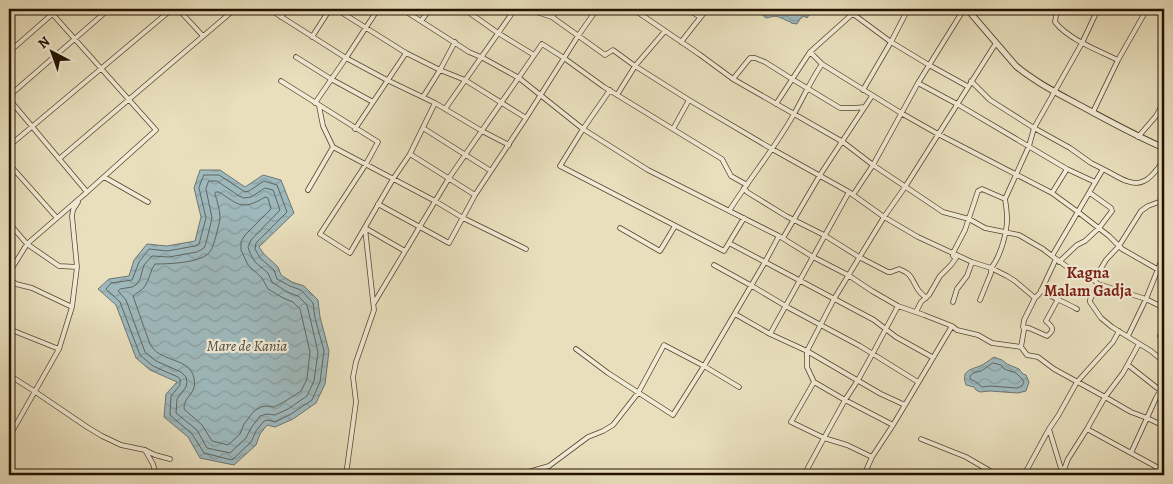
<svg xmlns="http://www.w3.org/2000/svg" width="1173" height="484" font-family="Alegreya,serif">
<defs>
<pattern id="water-waves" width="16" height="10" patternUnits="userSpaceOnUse" patternTransform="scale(1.25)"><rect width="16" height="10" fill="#9eb9bd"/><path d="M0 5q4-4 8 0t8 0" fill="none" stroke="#889ea1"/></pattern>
</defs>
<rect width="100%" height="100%" fill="#e9dfbd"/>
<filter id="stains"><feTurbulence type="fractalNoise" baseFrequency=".004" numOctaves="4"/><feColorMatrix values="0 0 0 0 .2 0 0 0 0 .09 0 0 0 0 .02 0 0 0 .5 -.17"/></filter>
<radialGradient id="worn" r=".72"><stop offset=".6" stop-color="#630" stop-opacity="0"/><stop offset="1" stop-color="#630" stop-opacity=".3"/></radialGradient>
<path fill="url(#water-waves)" stroke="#6d7671" d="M758,9H815L808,11L809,15L807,18L804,16L800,19L797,24L791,23V22C786,21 785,19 781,18C776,15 771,17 766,18L761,14Z
M200,170H220L245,187L263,175L281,180L294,213L259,247L264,254L278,267L281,275L292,282L304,286L318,300L320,317L329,351L325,384L316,403L293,419L275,427L267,425L260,434L256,445L234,465L200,458L188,437L164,417L166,394L177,382L150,370L136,358L116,305L98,289L109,279L129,276L134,260L147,244L167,246L195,241L201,217L194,188Z
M994,357L1002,360L1007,364L1019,369L1023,374L1026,375L1029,382L1026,391L1018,393L990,391L980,392L976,390L974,387L966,385C961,371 969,370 980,366C985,364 989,360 994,357Z"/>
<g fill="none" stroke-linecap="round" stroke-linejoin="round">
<path stroke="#61665e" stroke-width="1" d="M204,175H219L245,192L249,191L264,181L277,185L287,212L256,243L255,249L260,258L274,270L277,279L290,286L301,290L313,303L315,318L324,351L320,382L312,400L291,414L275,422L268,420L264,421L256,431L251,442L232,460L204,453L192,434L170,415L171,396L180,385V379L178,377L153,366L140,355L120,302L106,289L111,283L132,280L139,262L149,249L167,251L195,246L199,244L206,218L199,188Z
M209,181H217L239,196L244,198L251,197L265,188L273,190L280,210L251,240L248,247L250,253L255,262L268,273L272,282L287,292L298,296L307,305L318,352L314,381L307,396L288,409L275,415L267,414L260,416L251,428L246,438L230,453L207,448L197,430L176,413L177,399L186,387L187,382L186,377L181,372L156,361L145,352L126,300L118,291L120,289L132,287L137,284L140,279L144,265L152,256L169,257L197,252L204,248L206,243L212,218L206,189Z
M216,192H219C239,205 242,211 265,197L268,198L271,209L245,235L241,242V250L248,265L262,278L268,289L283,298L293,302L300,309L310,352L307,379L301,391L284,402L274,407L266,406L261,407L254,411L244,424L240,434L228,445L212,441L202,425L184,409C183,396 198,394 194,378C190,358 162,362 152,347C149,344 148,337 146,333C142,321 137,308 133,296C136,293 142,291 145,286C150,279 150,270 155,264C168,264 198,263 208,254C213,249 214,242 216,236C217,230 220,223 220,217C220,210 217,201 215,194Z
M993,363L1001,365L1004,369L1016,373L1023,380L1024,382L1022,386L1017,388L990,386L982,387L976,382L970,379V376L973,373L981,371Z"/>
<g stroke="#55452f" stroke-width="5.5">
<path id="minor" d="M178,9L203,36
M269,9L346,58L387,80L435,103L482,131L509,145
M336,9L406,53L440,70L465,80L526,118
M402,9L469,52L483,58L519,78L583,129L648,170L779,236L813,257L848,275L872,291L898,306L924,315L952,326L957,330L978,335L992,343L1021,347
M464,9L498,33L534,55
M527,9L552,17L605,55L613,50L635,66L689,100L772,149L849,192L884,217L918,237L972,262L991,268L1007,276L1015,281L1035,298
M633,9L699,54L733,79L843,142L873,165L943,212L969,219L985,228L1019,235L1043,249L1052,256
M687,9L700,17
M1057,9L1055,22C1068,39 1099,51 1118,60L1093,112
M853,14L891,42L929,65L967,86
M281,17L287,9
M552,17L558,9
M421,21L430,9
M312,37L330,9
M681,42L707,9
M9,52L58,9
M810,52L822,64L901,113L938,134L1052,193L1078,212L1109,236L1122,249L1164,273
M296,57L331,79L373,102
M1118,60L1147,9
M733,79L750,58H755L765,62L792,79L840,108H855L864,107
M281,81L378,142L366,164L320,234L350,253L393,179L410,154L435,103
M971,81L990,100L1034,128L1070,148L1091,163L1103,169L1052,256L1073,271L1095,281L1098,284L1146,299L1164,308
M918,83L957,104L1067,169L1095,182
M610,90L583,129L560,166L724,251L744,218
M863,90L891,42L908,9
M617,95L635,66L665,31
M9,96L109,9
M423,97L440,70L455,42
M9,99L87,192L86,193
M315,103L346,58L378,9
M776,104L810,52L858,9
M445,109L515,9
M423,128L491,171
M355,129L406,53
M673,129L689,100
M1138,137L1156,116L1164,102
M9,146L172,9
M333,147L435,201L463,218L526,249
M410,154L475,195
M59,159L235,9
M9,164L57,218
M1103,169C1114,174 1131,188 1144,181C1152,178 1158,167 1164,161
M104,177L148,202
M744,188L747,192L786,216L824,235L859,257L888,272H891L899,269C912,274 911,278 917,288C919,292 923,295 926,298
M308,190L333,147L323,126L319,106
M1052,193L1067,169
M853,195L873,165L918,83L964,9
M378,204L449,243L475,195L526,118L578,36L597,9
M729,211C750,178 775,148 794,114C803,98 811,80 822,64
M9,223L27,244L59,266L77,267L72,307L59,349
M365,228L405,251
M620,228L660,251L675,226
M779,236L765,262L874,320L896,337L932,357
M783,238L820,175L872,96
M1056,259L1040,293L1035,298L1024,320L1023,327L1024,330L1021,347L1027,355L1038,357L1054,369L1105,397L1123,373L1139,344
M1059,262L1077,245L1085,241L1099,228L1112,211L1111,208L1090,193
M714,265L752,286L789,308L860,346L918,382
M77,267L72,216L73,210L78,202
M9,273L27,244L87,192L156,130L48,9
M9,279L16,284L32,288L72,307
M1094,280L1106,260L1119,246L1141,211L1148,206L1164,200
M1098,284L1090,300V302L1101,318L1112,327L1151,351L1164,362
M1041,290C1052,298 1065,302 1077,309
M980,300L991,273V268C998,260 1000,252 1003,243C1008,225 1008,217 1005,199L1029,146L1034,128L1082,43L1098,9
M953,302L957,289L967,276L972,262
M374,303L449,178L542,44L564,58L604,87L722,159L731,176L747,185
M898,306L873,353L858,380L845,400L824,438L847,445L872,457L893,425L905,405
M916,312L921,302L929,295L940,276L951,265L956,258L953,256V253L965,230L978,191L982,189L1005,199
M735,314L770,334L807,351L881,394L905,405L952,326
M1023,327L1029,328L1047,336C1056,329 1052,327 1046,321L1058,299
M9,329L59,349L9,437
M770,334L849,192
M1128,336L1146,299L1164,254
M1160,336L1164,328
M576,349L608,373L673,415L704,366L765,262L729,243
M1128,365L1161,391
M9,375L34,391L87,427L102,436L121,445L145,450L155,455L170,459
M814,382L845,400L893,425
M1164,384L1156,398L1147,418L1164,426
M9,419L15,425
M921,439L966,457L997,475
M145,450L153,464L156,475
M1131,453L1164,471
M1063,472L1068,459L1087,429L1105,397L1131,412L1147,418L1131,453L1087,429
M346,475L356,402L353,377L356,362L374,310L365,228
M518,475L549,466L588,437L603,431L613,425L638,393L664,345L704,366L739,387
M804,475L824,438L791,422L814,382L807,367V351L834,299L884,217L905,187L996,43
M864,475L872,457
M1024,475L1049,429
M1063,475L1049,429L1058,416L1077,382L1113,342L1119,331"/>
</g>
<g stroke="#55452f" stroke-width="7">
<path id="tertiary" d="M967,9L1016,66C1035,82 1059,94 1081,106C1109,121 1136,136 1164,148"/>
</g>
<use href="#minor" stroke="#f1ead4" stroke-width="4"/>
<use href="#tertiary" stroke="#f1ead4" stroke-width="5"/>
</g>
<g text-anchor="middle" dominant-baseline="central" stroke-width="4.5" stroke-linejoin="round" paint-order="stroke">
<g font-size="15" font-style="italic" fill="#4f4c42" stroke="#f1ead4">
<text x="247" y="346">Mare de Kania</text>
</g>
<g font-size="16" font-weight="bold" fill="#7a1f14" stroke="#f1ead4">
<text x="1088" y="273">Kagna<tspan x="1088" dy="18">Malam Gadja</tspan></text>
</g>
</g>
<rect width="1173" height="484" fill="none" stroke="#e9dfbd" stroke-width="30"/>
<rect x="10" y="10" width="1153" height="464" fill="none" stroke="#241200" stroke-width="2.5"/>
<rect x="15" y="15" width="1143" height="454" fill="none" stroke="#241200"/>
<g transform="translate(52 52) rotate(319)" stroke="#f1ead4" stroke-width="4" paint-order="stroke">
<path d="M0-4L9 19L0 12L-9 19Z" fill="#241200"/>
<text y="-8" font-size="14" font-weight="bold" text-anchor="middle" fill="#241200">N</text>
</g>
<rect width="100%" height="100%" filter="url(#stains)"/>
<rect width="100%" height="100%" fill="url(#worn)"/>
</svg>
